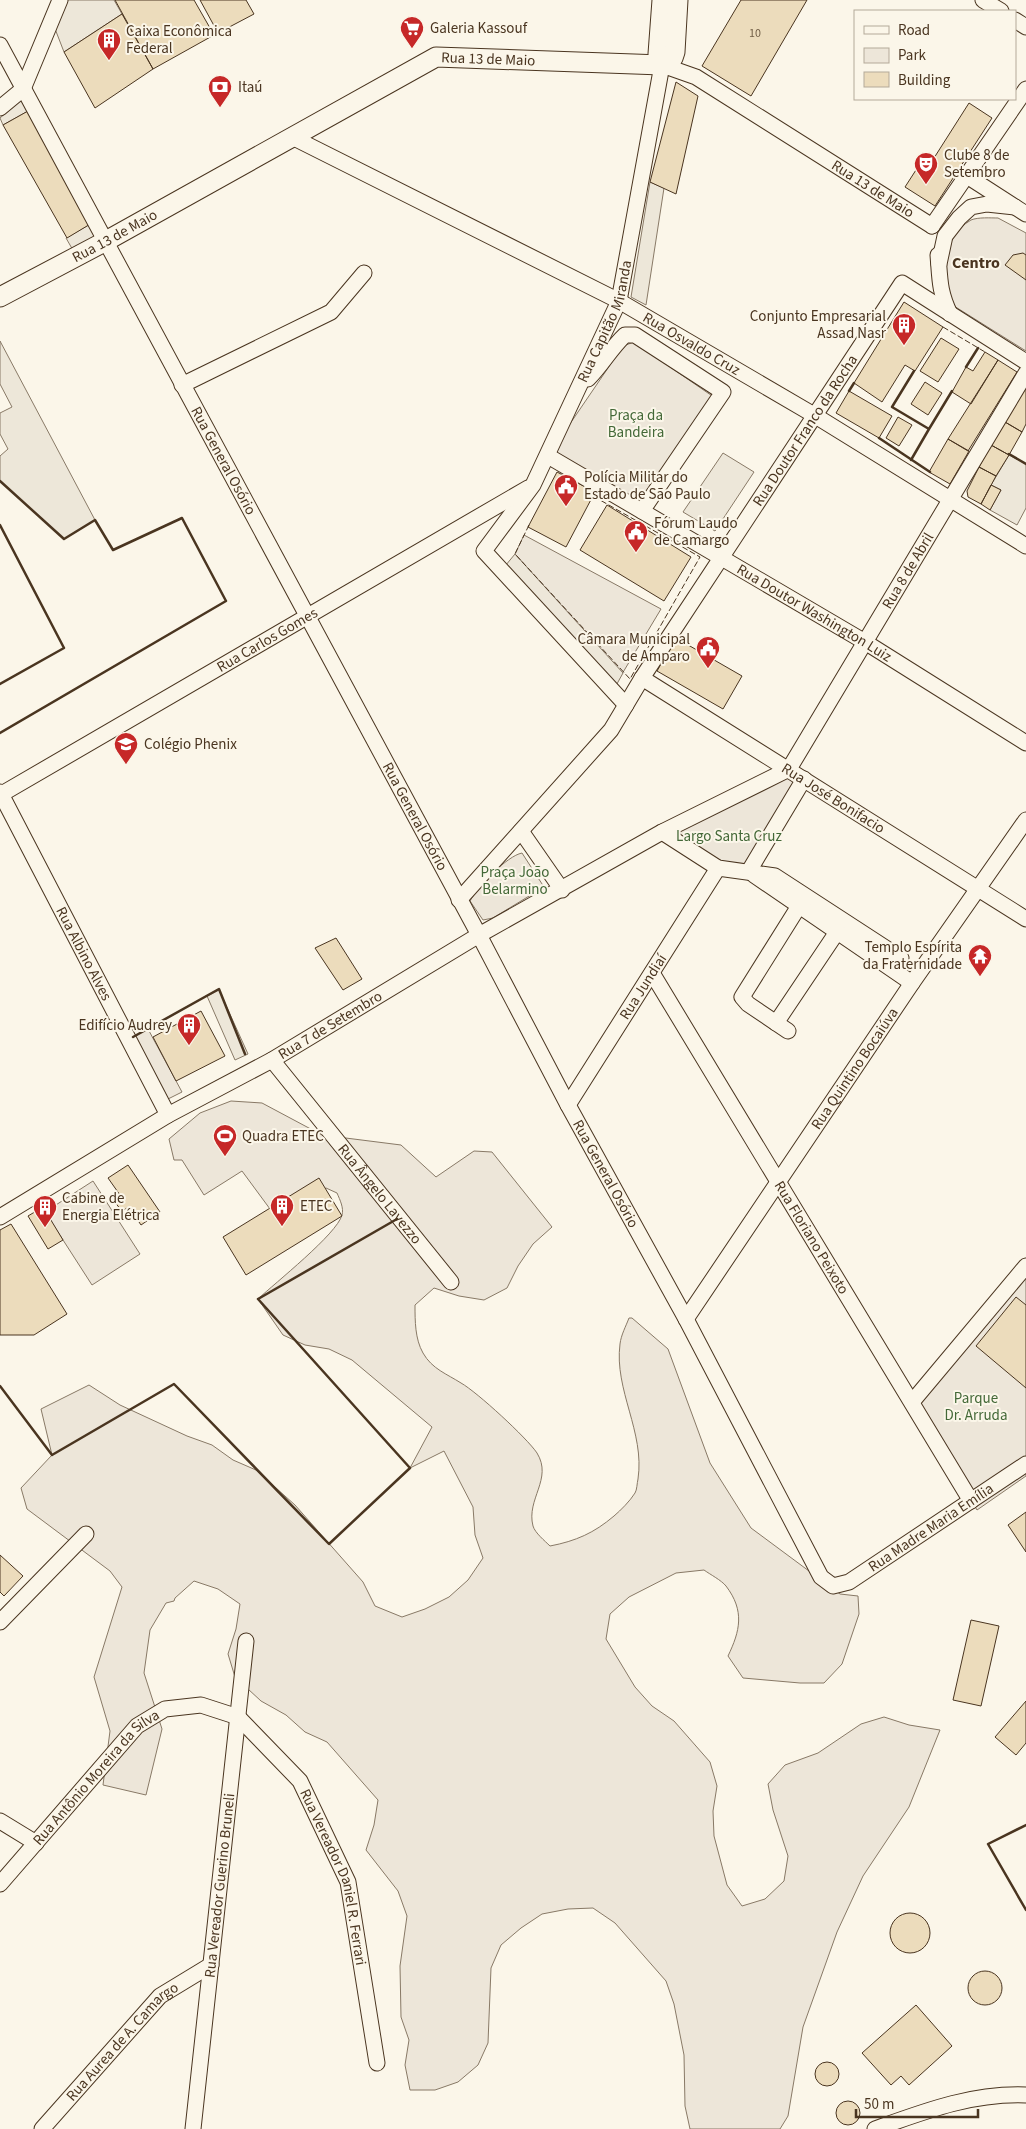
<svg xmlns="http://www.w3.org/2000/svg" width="1026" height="2129" font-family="'Source Sans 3',sans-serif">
<rect width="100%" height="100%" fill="#fbf6e9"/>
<path fill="#ede6d9" stroke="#887966" d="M998,218L1026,233V351L954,306C942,277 940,238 971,220C978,217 991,218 998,218Z
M634,342L718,400L642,511L548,456L623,346Z
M524,535L661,609L622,674L515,554Z
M787,777L795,782L746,870L718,868L669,828Z
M522,853L544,887L493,918L483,920L470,901C478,886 507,856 522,853Z
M148,1029L182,1092L164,1101L131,1038Z
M231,1101L262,1103L322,1135L401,1145L436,1177L474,1151L492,1152L552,1227L533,1244L518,1266L507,1288L484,1300L459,1296L434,1288L415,1305C415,1321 415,1339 423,1353C432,1369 447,1374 461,1383C477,1392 527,1438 537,1453C553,1479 526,1499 533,1526C535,1533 545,1541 550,1546C576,1541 594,1533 614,1516C621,1510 630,1501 635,1493C637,1490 637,1483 638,1479C645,1432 614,1390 620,1344C621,1335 626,1326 629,1318H632L668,1349L710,1463L751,1528L840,1594L858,1596L859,1614L842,1664L824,1683H800L743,1678L728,1656C740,1631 745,1611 726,1586C721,1580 711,1575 704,1570L676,1573L629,1597L610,1614L606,1639L635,1687L652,1706L674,1721L710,1762L717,1786L713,1811L714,1836L727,1885L742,1906L765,1899L784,1881L788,1856L773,1810L768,1784L785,1765L818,1753L861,1724L884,1717L909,1725L940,1730L909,1807L863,1876L837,1932L803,2027L788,2116L780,2129H690L685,2106L684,2055L674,2004L666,1981L615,1923L593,1908L568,1909L542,1914L521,1928L501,1945L491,1968L488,2043L478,2065L458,2082L435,2090H410L405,2065L409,2040L401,2017L400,1966L407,1916L398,1891L366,1850L374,1825L378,1800L327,1742L305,1732L286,1715L261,1701L235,1677L228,1654L236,1629L240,1604L218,1589L194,1581L175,1598L174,1601L166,1603L150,1630L144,1673L162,1729L146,1795L103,1785L110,1731L94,1677L122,1587L110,1571L27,1509L21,1488L52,1455L41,1409L89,1385L120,1405L187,1436L212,1445L233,1460L256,1470L295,1505L363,1582L375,1606L402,1617L425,1609L449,1597L468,1580L483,1558L475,1535L473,1507L444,1451L410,1468L432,1427L352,1360L329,1349L305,1345L283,1335L258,1299C275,1283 337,1234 342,1215C344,1208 340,1200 337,1193L326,1188L288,1209H270L242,1171L204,1195L182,1160H174L169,1139L200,1113Z
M93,1181L140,1254L92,1285L45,1212Z
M1026,1268V1476L977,1510L914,1403Z"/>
<path fill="#ede7d9" stroke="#887966" d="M60,0H114L122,14L64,52L52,21Z
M22,99L28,111L3,125L0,118Z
M650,182L664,188L646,305L631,297Z
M92,223L100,238L74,252L66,238Z
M0,341L95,520L64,539L0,481V456L8,449L0,434V413L12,407L0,384Z
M723,453L754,472L715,531L683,512Z
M1009,455L1026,464V508L1017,525L990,510L1001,490L991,485Z
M515,554L623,673L613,691L501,571Z
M219,990L248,1054L235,1060L207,996Z"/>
<path fill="#ecdcbc" stroke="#4a3520" d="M115,0H194L214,35L153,69Z
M200,0H246L254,14L218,33Z
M741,0H807L751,96L702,66Z
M122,14L153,69L95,108L64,52Z
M676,82L698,96L676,194L650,182Z
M969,103L992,118L935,206L905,187L925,156L934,158Z
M28,111L92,223L67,238L3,125Z
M1023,253L1026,255V280L1005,265L1013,255Z
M904,302L943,327L915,371L905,365L882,402L854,383Z
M941,338L959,349L938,382L920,371Z
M985,352L998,360L971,404L952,392L966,367L973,371Z
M998,360L1017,372L968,451L948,439Z
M925,382L942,393L928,415L911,404Z
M1026,385V424L1022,432L1005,422Z
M849,391L892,416L879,438L836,413Z
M898,417L912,425L899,446L886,438Z
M1005,422L1022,432L1009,455L991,445Z
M948,439L969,451L950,484L929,472Z
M991,445L1009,455L996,476L979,467Z
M979,467L996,476L981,504L968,497L967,491Z
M557,472L595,492L566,547L528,527Z
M991,485L1001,490L990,510L981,504Z
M607,505L691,557L664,601L580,550Z
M676,638L742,676L723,709L657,671Z
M336,938L362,979L343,990L315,948Z
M201,1011L225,1056L176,1081L153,1037Z
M128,1165L160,1212L141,1225L129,1207L122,1211L113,1200L120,1195L108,1178Z
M319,1178L342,1216L246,1275L223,1237Z
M43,1207L63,1240L48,1249L28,1216Z
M11,1224L67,1314L34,1335H0V1230Z
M1016,1297L1026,1305V1388L976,1346Z
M1026,1512V1552L1008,1525Z
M0,1555L23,1576L4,1596L0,1592Z
M971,1620L999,1626L981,1706L953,1700Z
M1026,1701V1743L1016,1755L995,1737Z
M890 1933a20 20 0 1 1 40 0a20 20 0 1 1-40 0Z
M968 1988a17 17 0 1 1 34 0a17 17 0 1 1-34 0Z
M916,2005L952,2046L909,2085L901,2076L891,2085L862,2053Z
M815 2074a12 12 0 1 1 24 0a12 12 0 1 1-24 0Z
M836 2113a12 12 0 1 1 24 0a12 12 0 1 1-24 0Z"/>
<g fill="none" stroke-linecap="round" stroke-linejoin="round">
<g stroke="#4a3520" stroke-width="17">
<g id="minor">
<path d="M983,0L1001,11"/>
<path d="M1015,20L1026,27"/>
<path id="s1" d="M0,45L479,935L568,1105L686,1319L821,1577L833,1586L849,1582L1026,1464"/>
<path d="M0,108L23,89L60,0"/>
<path id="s2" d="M292,137L619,301L814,415L1026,546"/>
<path d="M967,176L1026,214"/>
<path d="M932,226L1026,89"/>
<path d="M938,255C940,279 939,291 950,314"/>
<path d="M939,264L945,236L959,218L971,207L987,204L1015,207"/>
<path d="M588,379C602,365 611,348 625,335H635L723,392L642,511"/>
<path d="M182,385L331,312L364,273"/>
<path id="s3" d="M548,456L865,642L1026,743"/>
<path id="s4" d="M642,678L1026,919"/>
<path id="s5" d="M626,705L484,551L533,485L619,301L662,65L696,77L932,226"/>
<path id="s6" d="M0,792L168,1115"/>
<path id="s7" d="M0,795L528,488"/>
<path d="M521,831L562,890"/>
<path d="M662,832L718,868L775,876L901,958"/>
<path d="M749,871L804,779"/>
<path d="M754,875L912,983"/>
<path id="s8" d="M459,900L611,730L642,678L902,283L1026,362"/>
<path id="s9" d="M652,973L971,1501"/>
<path d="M776,1023L837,932"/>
<path d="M788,1031L748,1004L742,997L799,906"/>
<path id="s10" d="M272,1060L451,1282"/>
<path id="s11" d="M568,1105L718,868"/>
<path id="s12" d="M0,1217L168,1115L272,1060L479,935L662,832L789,769L1026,373"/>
<path id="s13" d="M686,1319L912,983L1026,820"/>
<path d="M912,1402L1026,1266"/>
<path d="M0,1622L86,1534"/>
<path d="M0,1821L36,1843"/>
<path id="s14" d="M0,1884L137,1726L165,1709L201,1705L238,1717L300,1781L348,1882L377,2063"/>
<path id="s15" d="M42,2129L160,1996L211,1965"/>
<path id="s16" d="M193,2129L246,1641"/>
<path d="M875,2129C925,2111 972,2093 1026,2095"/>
</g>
</g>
<g stroke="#4a3520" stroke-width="21">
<g id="tertiary">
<path d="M662,0L658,54L662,65"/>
<path d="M662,65L673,58L675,52L678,0"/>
<path id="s17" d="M0,297L106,241L436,57L662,65"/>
</g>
</g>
<use href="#minor" stroke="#fbf6e9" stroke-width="15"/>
<use href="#tertiary" stroke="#fbf6e9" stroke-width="19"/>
<path stroke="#4a3520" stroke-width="1" stroke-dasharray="6 2.5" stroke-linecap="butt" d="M943,327L985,352
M529,525L515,554L630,679L700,557L593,496"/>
<path stroke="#4a3520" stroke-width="2.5" d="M966,367L978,348
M914,371L892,407L929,429L952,391
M849,391L854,383
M879,438L930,472
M1009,454L1026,464
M911,460L929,429
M0,481L64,539L95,520L113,550L182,518L226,601L0,733
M0,525L64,648L0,684
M133,1037L219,989L245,1054
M0,1386L52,1455L174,1384L329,1544L410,1468L258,1299L397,1219
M1026,1825L988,1844L1026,1910"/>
</g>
<defs>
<g id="supermarket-pin" transform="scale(1.25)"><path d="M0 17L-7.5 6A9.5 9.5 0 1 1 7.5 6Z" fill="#c62828" stroke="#fbf6e9"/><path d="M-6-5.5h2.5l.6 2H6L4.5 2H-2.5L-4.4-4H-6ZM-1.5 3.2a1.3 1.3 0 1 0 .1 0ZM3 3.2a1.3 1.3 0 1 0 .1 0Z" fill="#fff"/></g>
<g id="building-pin" transform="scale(1.25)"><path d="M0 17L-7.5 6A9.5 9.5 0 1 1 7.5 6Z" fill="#c62828" stroke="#fbf6e9"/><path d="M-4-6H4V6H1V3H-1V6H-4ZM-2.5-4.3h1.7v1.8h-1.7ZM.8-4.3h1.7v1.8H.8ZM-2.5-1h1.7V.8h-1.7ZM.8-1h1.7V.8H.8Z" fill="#fff"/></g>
<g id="bank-pin" transform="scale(1.25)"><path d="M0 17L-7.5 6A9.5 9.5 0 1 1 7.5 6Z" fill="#c62828" stroke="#fbf6e9"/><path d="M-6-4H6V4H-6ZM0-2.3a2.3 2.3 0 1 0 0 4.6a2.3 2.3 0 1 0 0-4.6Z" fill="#fff"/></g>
<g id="theatre-pin" transform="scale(1.25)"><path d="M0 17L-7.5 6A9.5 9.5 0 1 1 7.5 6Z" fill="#c62828" stroke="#fbf6e9"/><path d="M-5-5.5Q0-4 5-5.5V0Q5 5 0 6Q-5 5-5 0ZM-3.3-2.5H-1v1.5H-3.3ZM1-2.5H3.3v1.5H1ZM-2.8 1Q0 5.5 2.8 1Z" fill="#fff"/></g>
<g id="civic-pin" transform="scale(1.25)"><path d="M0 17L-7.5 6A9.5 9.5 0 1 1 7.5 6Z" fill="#c62828" stroke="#fbf6e9"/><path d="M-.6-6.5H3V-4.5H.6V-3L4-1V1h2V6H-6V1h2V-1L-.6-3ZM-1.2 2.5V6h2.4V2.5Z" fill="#fff"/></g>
<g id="school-pin" transform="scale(1.25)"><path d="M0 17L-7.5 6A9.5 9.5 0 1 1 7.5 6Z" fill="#c62828" stroke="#fbf6e9"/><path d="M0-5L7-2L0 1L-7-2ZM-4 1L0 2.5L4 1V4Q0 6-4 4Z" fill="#fff"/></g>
<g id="temple-pin" transform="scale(1.25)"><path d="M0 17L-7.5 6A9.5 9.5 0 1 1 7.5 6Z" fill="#c62828" stroke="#fbf6e9"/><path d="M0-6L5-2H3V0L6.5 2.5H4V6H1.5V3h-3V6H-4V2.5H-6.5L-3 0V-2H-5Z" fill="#fff"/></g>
<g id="stadium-pin" transform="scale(1.25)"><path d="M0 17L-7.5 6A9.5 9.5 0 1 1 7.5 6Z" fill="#c62828" stroke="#fbf6e9"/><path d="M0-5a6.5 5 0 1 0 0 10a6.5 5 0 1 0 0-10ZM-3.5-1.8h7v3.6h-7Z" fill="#fff"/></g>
</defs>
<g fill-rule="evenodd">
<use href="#supermarket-pin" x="412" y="28"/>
<use href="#building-pin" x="109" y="40"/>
<use href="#bank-pin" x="220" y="87"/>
<use href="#theatre-pin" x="926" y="164"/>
<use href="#building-pin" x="904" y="325"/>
<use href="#civic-pin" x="566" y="486"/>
<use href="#civic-pin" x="636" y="532"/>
<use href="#civic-pin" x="708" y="648"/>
<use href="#school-pin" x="126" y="744"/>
<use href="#temple-pin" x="980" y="956"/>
<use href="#building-pin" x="189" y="1025"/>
<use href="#stadium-pin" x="225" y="1136"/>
<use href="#building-pin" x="282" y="1206"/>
<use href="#building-pin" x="45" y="1207"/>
</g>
<g text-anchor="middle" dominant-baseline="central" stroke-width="4" stroke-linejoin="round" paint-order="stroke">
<g font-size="12" fill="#725f47">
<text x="755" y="33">10</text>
</g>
<g font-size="15" fill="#4a3520" stroke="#fbf6e9" text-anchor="start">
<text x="430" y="28">Galeria Kassouf</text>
<text x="126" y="31">Caixa Econômica<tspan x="126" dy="17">Federal</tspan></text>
<text x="238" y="87">Itaú</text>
<text x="944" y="155">Clube 8 de<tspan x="944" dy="17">Setembro</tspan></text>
<text x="886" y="316" text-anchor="end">Conjunto Empresarial<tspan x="886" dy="17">Assad Nasr</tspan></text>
<text x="584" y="477">Polícia Militar do<tspan x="584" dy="17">Estado de São Paulo</tspan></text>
<text x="654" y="523">Fórum Laudo<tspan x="654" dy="17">de Camargo</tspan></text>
<text x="690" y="639" text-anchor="end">Câmara Municipal<tspan x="690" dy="17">de Amparo</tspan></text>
<text x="144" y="744">Colégio Phenix</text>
<text x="962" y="947" text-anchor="end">Templo Espírita<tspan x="962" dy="17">da Fraternidade</tspan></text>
<text x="172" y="1025" text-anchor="end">Edifício Audrey</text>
<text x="242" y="1136">Quadra ETEC</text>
<text x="62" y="1198">Cabine de<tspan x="62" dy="17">Energia Elétrica</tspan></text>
<text x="300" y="1206">ETEC</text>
</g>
<g font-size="15" fill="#4a3520" stroke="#fbf6e9">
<text stroke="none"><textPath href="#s17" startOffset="550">Rua 13 de Maio</textPath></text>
<text stroke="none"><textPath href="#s5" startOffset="980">Rua 13 de Maio</textPath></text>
<text stroke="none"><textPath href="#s17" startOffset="130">Rua 13 de Maio</textPath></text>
<text stroke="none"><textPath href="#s5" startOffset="471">Rua Capitão Miranda</textPath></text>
<text stroke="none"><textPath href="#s2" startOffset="450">Rua Osvaldo Cruz</textPath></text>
<text stroke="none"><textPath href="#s8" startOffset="585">Rua Doutor Franco da Rocha</textPath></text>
<text stroke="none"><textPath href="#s1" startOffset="472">Rua General Osório</textPath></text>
<text stroke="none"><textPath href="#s12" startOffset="1139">Rua 8 de Abril</textPath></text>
<text stroke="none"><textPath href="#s3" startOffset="309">Rua Doutor Washington Luiz</textPath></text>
<text stroke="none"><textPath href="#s7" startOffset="309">Rua Carlos Gomes</textPath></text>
<text stroke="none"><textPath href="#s4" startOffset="226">Rua José Bonifacio</textPath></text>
<text stroke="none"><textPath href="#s1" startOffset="876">Rua General Osório</textPath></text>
<text stroke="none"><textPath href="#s6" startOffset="182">Rua Albino Alves</textPath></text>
<text stroke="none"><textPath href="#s11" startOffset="140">Rua Jundiaí</textPath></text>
<text stroke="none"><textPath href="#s12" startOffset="382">Rua 7 de Setembro</textPath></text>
<text stroke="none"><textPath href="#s13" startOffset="302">Rua Quintino Bocaiúva</textPath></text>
<text stroke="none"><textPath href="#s1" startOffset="1281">Rua General Osório</textPath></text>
<text stroke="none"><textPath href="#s10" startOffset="172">Rua Ângelo Lavezzo</textPath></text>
<text stroke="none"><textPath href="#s9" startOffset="309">Rua Floriano Peixoto</textPath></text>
<text stroke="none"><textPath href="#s1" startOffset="1868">Rua Madre Maria Emília</textPath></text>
<text stroke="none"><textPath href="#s14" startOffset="144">Rua Antônio Moreira da Silva</textPath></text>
<text stroke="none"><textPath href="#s14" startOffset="509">Rua Vereador Daniel R. Ferrari</textPath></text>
<text stroke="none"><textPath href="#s16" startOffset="245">Rua Vereador Guerino Bruneli</textPath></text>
<text stroke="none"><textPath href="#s15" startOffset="119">Rua Aurea de A. Camargo</textPath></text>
</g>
<g font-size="15" fill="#436837" stroke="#fbf6e9">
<text x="636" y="415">Praça da<tspan x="636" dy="17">Bandeira</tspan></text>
<text x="729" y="836">Largo Santa Cruz</text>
<text x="515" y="872">Praça João<tspan x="515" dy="17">Belarmino</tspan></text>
<text x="976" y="1398">Parque<tspan x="976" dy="17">Dr. Arruda</tspan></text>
</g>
<g font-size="16" font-weight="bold" fill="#4a3520" stroke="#fbf6e9">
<text x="976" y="263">Centro</text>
</g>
</g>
<rect x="854" y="10" width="162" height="90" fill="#fbf6e9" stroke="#b4a999"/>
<rect x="864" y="26" width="25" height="8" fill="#fbf6e9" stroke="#b4a999"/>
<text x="898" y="35" font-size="15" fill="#4a3520">Road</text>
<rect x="864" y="48" width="25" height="15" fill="#ede6d9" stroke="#b4a999"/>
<text x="898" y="60" font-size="15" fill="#4a3520">Park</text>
<rect x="864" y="72" width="25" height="15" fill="#ecdcbc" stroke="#b4a999"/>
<text x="898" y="85" font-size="15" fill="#4a3520">Building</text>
<path d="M856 2109v8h122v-8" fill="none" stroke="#4a3520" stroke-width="2.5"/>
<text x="864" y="2109" font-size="15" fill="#4a3520" stroke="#fbf6e9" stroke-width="4" paint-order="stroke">50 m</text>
</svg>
